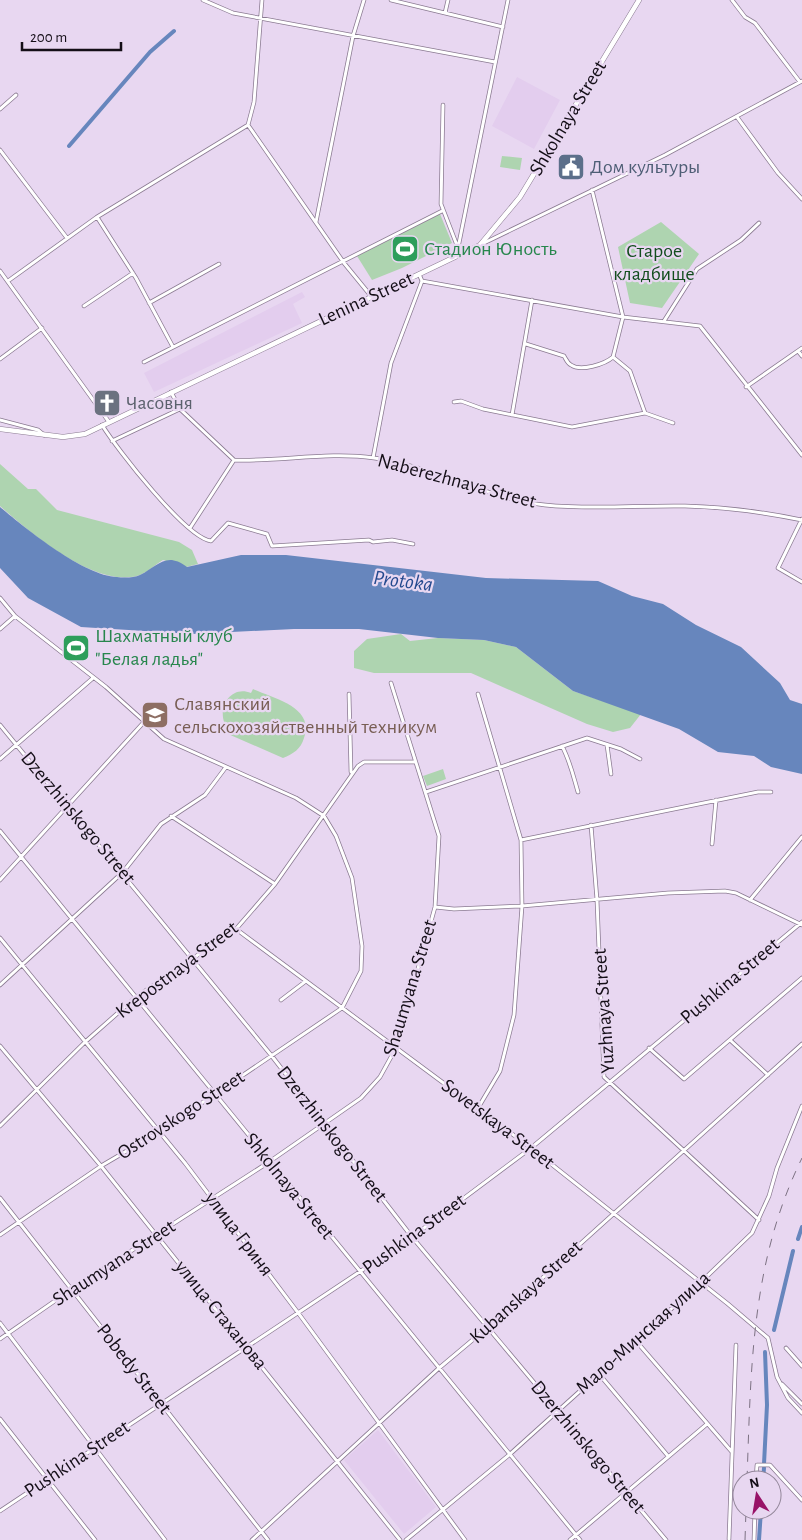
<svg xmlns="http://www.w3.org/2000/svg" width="802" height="1540" font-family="'Alegreya Sans',sans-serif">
<rect width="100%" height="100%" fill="#e8d7f1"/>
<path fill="#e3cdee" d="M517,77L560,100L534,149L492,126Z
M302,292L305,297L293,304L302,323L154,392L144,373Z
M378,1430L436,1507L404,1534L344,1460Z"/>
<path fill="#aed4b0" d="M502,156L522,158L520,170L500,167Z
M440,214L452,243L402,268L372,280L357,256Z
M661,222L699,254L662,308L630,303L618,247Z
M0,464L28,489H36L57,510L179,542L192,550L198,564L186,567L163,560C155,565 145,574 137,576C93,587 31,533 0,506Z
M401,634L410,641L438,638L484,640L516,647L573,691L641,714L630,728L613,732L587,724L471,673H374L354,668V651L367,639Z
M253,689C275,699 315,707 304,738C301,749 293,754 283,758L228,734L229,730C214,714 228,684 251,693Z
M443,769L446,779L427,786L423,776Z"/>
<path fill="#6786bd" d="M0,507C25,528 84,576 117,577C123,578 134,578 140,575C158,566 166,551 187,567L241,555H286L486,578L598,581L632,596L663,604L696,625L741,647L780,683L790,700L802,704V774L771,767L754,756L718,752L679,729L573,691L516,647L484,640L438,638L359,629H294L192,634L81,627L28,598L0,568Z"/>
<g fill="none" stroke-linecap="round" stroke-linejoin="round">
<path stroke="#6786bd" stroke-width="4" d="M69,146L150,52L174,31
M798,1239L802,1227
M774,1330L793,1251
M764,1464L767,1405L765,1352
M763,1480L764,1468
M759,1540L761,1510"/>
<g stroke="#8a7a91" stroke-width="4.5">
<path id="minor" d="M203,0L233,13L495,62
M391,0L503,27
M732,0L745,17L755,23L800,82
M445,13L448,0
M443,105L441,204L458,248L456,256
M0,109L16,95
M737,117L778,173L802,199
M248,125L344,263L371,296
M248,125L254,102L262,0
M0,150L67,238
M592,190L623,317L613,357L630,371L645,413
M97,217L136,278L173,347
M316,222L353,36L364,0
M482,244L665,155L802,81
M458,248L508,0
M0,271L109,422
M419,274L422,281L623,317L700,326L802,455
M8,281L97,217L248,125
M149,303L219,264
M84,306L133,273
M664,321L697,269L741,240L759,223
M526,344L564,356C566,359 567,363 571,365C581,372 605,364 613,357
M798,351L802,356
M0,359L42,328
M144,362L442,211
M746,387L802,348
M171,392L180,409L234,460C280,462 328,451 374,458C433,466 486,499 545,505C592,510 639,505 685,506C725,507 763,512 802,520
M454,402L461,401L483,409L572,427L645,413L673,423
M512,415L532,300
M0,420L38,430L44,435
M102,425C117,449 186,538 211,541L228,523L267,534L272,546L369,540L373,542L392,540L413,544
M112,441L180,409
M373,458L391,363L422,281
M802,519L778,568L802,582
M190,528L234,460
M0,598L15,616L106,687L164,739L296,798L324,816L336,836L352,878L362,946L361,971L342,1008L159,1132L101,1166L0,1235
M0,629L15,616
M349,694L351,772
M0,725L271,1055L412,1237L666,1540
M607,745L611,774
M562,746C570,761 573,775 578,792
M0,759L93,678
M426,792L587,738L621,749L640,759
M171,816L275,884
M591,825L597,900L604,1077L759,1220
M0,831L580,1540
M521,840L758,792H771
M712,844L716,800
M0,880L144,722
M750,900L802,837
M435,907L454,909L522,906L668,893L725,891L736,893L802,925
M236,929L531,1148L728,1304L768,1338L777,1377L788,1398L802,1413
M0,938L185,1163L299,1314L465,1540
M0,985L123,872L161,824L205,795L226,767
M281,1000L306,981
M730,1040L768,1075
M0,1046L101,1166L400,1540
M649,1048L684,1079L802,978
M478,1108L500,1071L514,1015L522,906L521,840L478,694
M0,1126L85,1042L136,997L236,929L275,884L358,766L364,762H415
M0,1198L268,1540
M0,1323L165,1540
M0,1339L72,1289L269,1162L361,1098L380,1077L396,1048L435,907L439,836L391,683
M636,1341L732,1452
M786,1348L802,1366
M599,1374L668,1456
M782,1384L802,1404
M0,1419L95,1540
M756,1480L757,1465H770L802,1500
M0,1511L412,1237L531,1148L802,922
M729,1539L736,1345
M252,1540L438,1369L488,1327L802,1044
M406,1540L509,1455L700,1283L752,1233L769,1196L777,1168L802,1106
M570,1540L707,1424
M754,1540L755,1510"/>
</g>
<g stroke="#8a7a91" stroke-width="5.5">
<path id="major" d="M0,429L63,437L85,434L480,245L520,197L639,0"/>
</g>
<use href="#minor" stroke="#fff" stroke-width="3"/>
<use href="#major" stroke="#fff" stroke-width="4.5"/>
<path stroke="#7d7283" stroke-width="1" stroke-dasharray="9 9" stroke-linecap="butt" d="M747,1480C751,1367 751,1262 802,1158
M745,1540L746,1510"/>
</g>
<defs>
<g id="civic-square" transform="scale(1.4375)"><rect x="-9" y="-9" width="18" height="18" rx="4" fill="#5c6f8a" stroke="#e8d7f1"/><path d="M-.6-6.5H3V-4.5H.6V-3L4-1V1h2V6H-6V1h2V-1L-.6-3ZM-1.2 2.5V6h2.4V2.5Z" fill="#fff"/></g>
<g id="stadium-square" transform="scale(1.4375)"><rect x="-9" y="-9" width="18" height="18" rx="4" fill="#2e9e5b" stroke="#e8d7f1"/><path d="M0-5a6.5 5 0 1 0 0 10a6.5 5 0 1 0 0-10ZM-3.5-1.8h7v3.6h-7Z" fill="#fff"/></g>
<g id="church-square" transform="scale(1.4375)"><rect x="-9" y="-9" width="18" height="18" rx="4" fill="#6b7280" stroke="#e8d7f1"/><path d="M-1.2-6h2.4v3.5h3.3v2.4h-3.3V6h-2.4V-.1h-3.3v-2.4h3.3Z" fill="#fff"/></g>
<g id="university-square" transform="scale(1.4375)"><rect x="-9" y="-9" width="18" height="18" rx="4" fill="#8d6e63" stroke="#e8d7f1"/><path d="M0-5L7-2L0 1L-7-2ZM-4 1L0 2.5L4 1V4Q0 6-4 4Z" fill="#fff"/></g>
</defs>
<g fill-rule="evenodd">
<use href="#civic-square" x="571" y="167"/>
<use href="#stadium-square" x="405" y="249"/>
<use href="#church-square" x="107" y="403"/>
<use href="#stadium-square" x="76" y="648"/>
<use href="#university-square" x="155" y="715"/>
</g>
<g text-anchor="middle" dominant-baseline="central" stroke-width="4.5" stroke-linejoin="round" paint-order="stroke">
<g font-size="20" fill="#140e17" stroke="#e8d7f1">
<text transform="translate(568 118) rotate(-59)">Shkolnaya Street</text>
<text transform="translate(366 299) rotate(-25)">Lenina Street</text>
<text transform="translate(457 481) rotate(15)">Naberezhnaya Street</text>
<text transform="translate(78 818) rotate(50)">Dzerzhinskogo Street</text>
<text transform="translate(177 970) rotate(-37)">Krepostnaya Street</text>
<text transform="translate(730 981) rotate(-40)">Pushkina Street</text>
<text transform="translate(410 988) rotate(-73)">Shaumyana Street</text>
<text transform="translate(604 1011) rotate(-94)">Yuzhnaya Street</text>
<text transform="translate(181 1115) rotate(-33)">Ostrovskogo Street</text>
<text transform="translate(498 1124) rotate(37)">Sovetskaya Street</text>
<text transform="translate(332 1134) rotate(52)">Dzerzhinskogo Street</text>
<text transform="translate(289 1186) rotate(51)">Shkolnaya Street</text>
<text transform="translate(239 1234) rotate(53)">улица Гриня</text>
<text transform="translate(414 1234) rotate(-36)">Pushkina Street</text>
<text transform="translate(114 1263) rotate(-33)">Shaumyana Street</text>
<text transform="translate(526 1292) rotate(-42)">Kubanskaya Street</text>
<text transform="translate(221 1315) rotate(51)">улица Стаханова</text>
<text transform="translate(643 1333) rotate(-42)">Мало-Минская улица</text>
<text transform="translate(134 1369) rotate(52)">Pobedy Street</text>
<text transform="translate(588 1447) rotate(50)">Dzerzhinskogo Street</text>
<text transform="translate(77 1459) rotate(-34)">Pushkina Street</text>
</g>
<g font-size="20" fill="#4e5e75" stroke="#e8d7f1" text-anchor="start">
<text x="590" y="167">Дом культуры</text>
</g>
<g font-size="20" fill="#27864d" stroke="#e8d7f1" text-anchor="start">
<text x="424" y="249">Стадион Юность</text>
<text x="95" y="636">Шахматный клуб<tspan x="95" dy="23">"Белая ладья"</tspan></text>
</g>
<g font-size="20" fill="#124d1d" stroke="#e8d7f1">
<text x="654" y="251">Старое<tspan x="654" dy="23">кладбище</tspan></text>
</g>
<g font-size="20" fill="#5b616d" stroke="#e8d7f1" text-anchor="start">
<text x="126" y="403">Часовня</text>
</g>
<g font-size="20" fill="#785e54" stroke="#e8d7f1" text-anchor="start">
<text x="174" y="704">Славянский<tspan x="174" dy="23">сельскохозяйственный техникум</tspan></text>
</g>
<g font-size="21" font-style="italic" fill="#24498e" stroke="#e8d7f1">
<text transform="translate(403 581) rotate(7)">Protoka</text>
</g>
</g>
<g transform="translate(757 1495) rotate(348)"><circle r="24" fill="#e8d7f1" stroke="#93879a"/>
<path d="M0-4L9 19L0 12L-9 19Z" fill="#981368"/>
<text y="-8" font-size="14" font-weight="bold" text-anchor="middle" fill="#140e17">N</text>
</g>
<path d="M22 42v8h99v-8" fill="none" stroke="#140e17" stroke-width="2.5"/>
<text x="30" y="42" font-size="15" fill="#140e17" stroke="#e8d7f1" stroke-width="4" paint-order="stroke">200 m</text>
</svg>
